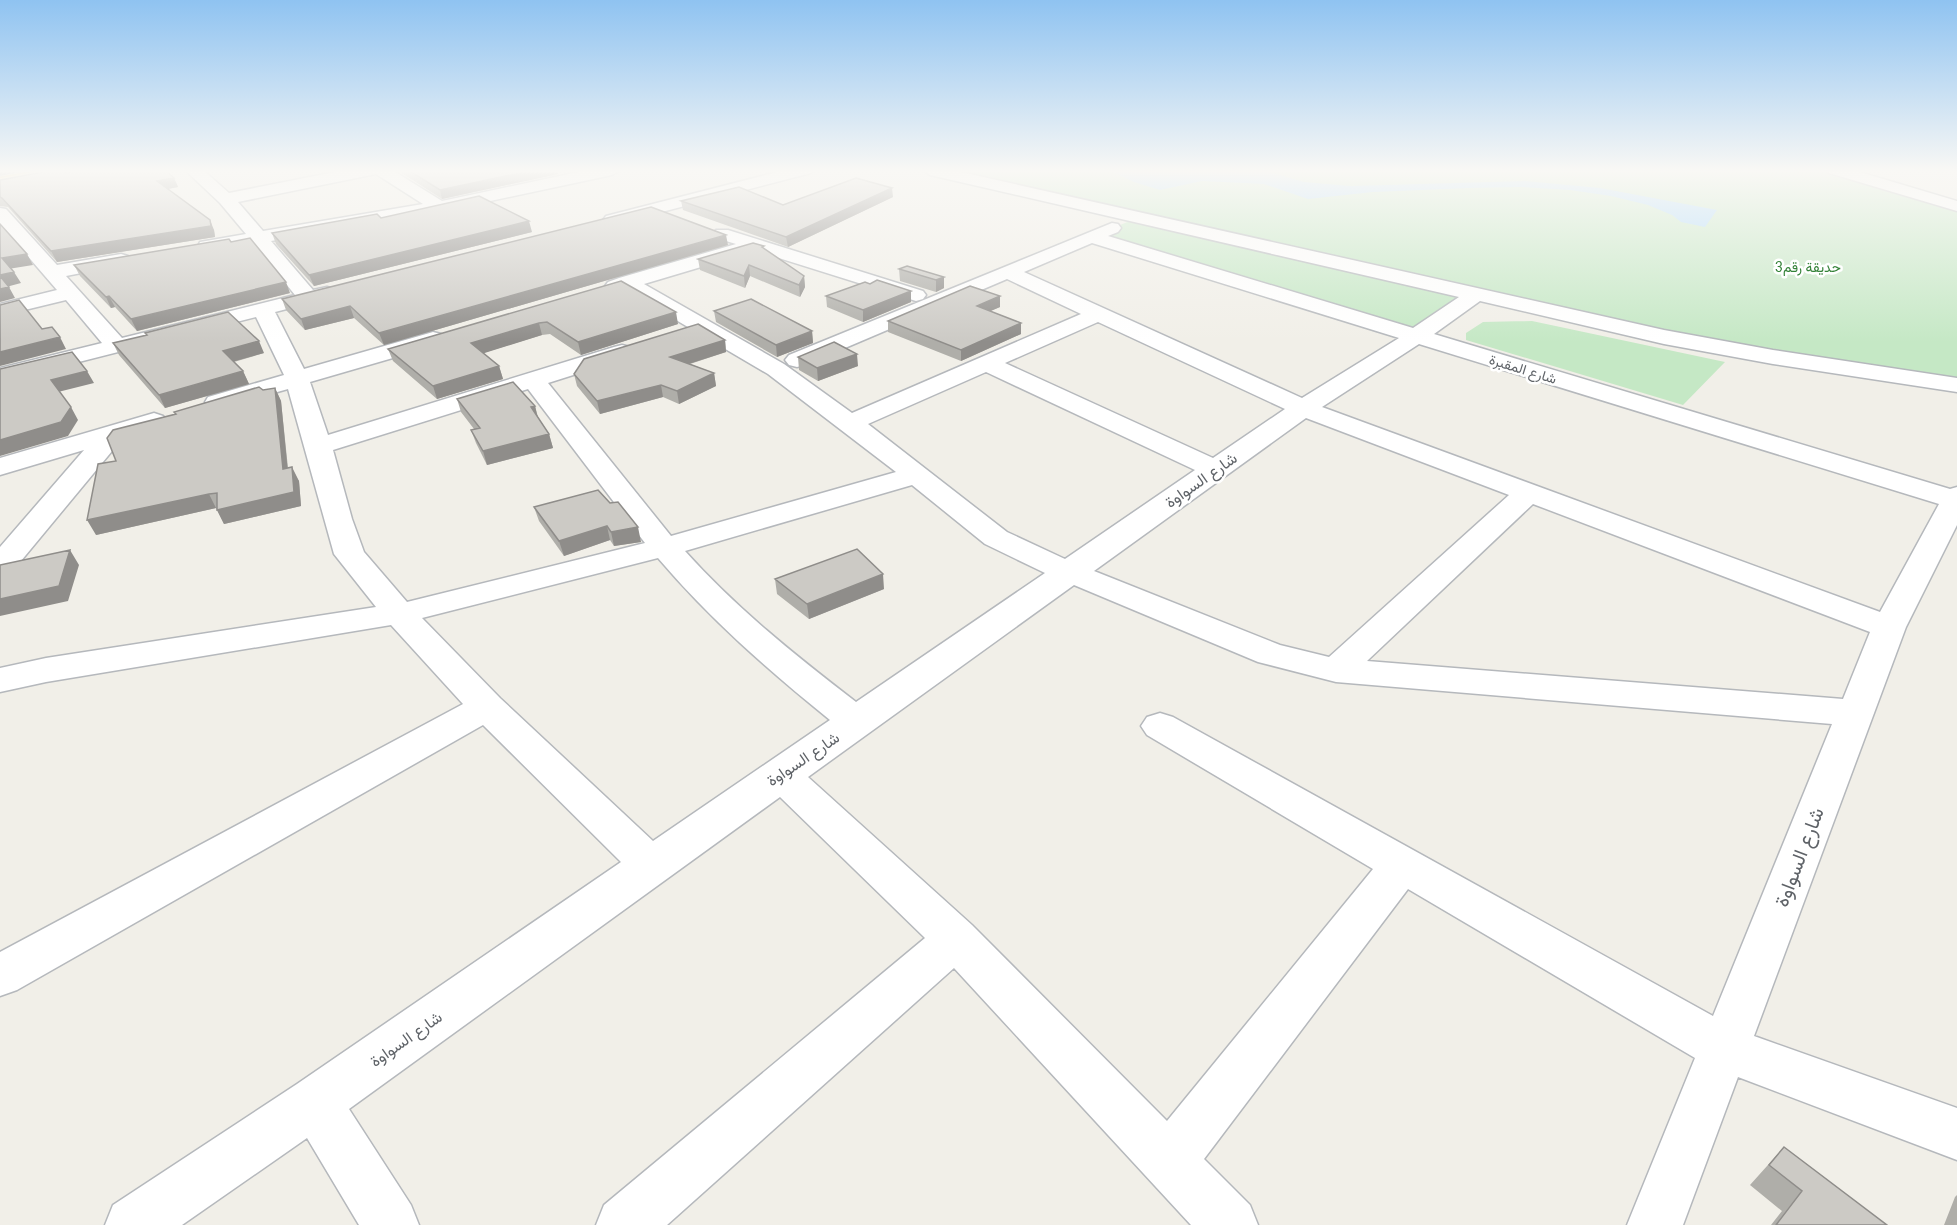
<svg xmlns="http://www.w3.org/2000/svg" width="1957" height="1225" font-family="Roboto,Vazirmatn,sans-serif">
<rect width="100%" height="100%" fill="#f1efe8"/>
<path fill="#c5e8c5" d="M930,170H1817L1957,209V385L1475,295L1415,337L1091,237L1137,218Z
M1532,321L1725,362L1683,405L1466,340V333L1483,322Z"/>
<path fill="#aadaff" d="M1109,170H1263L1304,182L1350,186L1525,181L1600,188L1717,210L1705,227L1681,222L1672,215L1648,205L1611,196L1570,190L1521,187L1469,188L1373,192L1308,199L1264,184L1202,181L1160,190L1134,182Z"/>
<g fill="none" stroke-linecap="round" stroke-linejoin="round">
<g stroke="#b5b8bc" stroke-width="3">
<path id="minor" d="M185,170H203L229,193L345,170H392L442,201L588,170H620L612,175L439,212L271,241L313,290L327,287L334,289L337,293L334,297L275,312L304,369L433,332L441,334L444,339L441,344L310,382L328,435L614,347L622,345L630,347L633,352L630,357L548,383L671,536L896,472L768,374L625,290L615,292L608,290L605,286L608,282L619,278L736,244L716,238L713,234L716,230H728L923,291L926,295L923,299L916,301L750,249L748,253L644,284L784,364L852,413L1081,314L1007,279L805,365L797,367L789,365L785,360L789,355L1112,223L1118,224L1121,228L1118,232L1108,236L1413,328L1459,297L930,175L922,170H952L1664,330L1773,350L1957,378V392L1773,364L1664,344L1480,301L1434,334L1950,489L1957,487V525L1906,627L1754,1036L1957,1108V1160L1738,1077L1683,1225H1627L1695,1058L1408,889L1204,1159L1250,1205L1258,1225H1191L954,968L667,1225H596L604,1205L925,938L780,797L349,1109L411,1205L419,1225H359L307,1138L182,1225H105L113,1205L297,1084L621,862L483,725L17,990L0,996V952L463,704L391,625L46,682L0,692V668L46,658L376,607L334,554L288,389L217,409L208,407L205,402L208,397L284,375L256,317L0,382V368L102,343L66,300L0,316V304L57,290L0,224V208L6,209L57,265L121,254L128,256L131,260L128,264L66,276L122,338L295,295L254,244L207,252L200,250L198,246L200,242L246,234L220,203ZM376,174L423,204L263,231L238,202ZM1092,243L1399,338L1302,398L1024,272ZM1098,322L1285,409L1213,458L1005,363ZM1419,344L1939,504L1880,612L1322,407ZM986,372L1195,470L1065,559L1007,532L868,424ZM528,389L645,543L407,602L364,552L352,519L333,450ZM1306,418L1509,495L1329,657L1280,645L1094,571ZM912,485L985,544L1045,573L856,702C795,655 736,608 685,551ZM1533,504L1870,632L1843,699L1367,661ZM658,558C710,619 768,670 830,720L653,841L500,698L422,618ZM1074,585L1258,662L1336,682L1832,724L1713,1016L1173,717L1160,713L1147,717L1141,726L1147,735L1373,869L1167,1121L972,925L808,777Z
M785,170H813L811,173L612,225L606,224L603,220L606,216Z
M1827,170H1853L1957,201V211L1829,173Z
M154,413L163,416L167,421L163,426L122,439L11,573L0,575V547L84,450L0,475V458Z"/>
</g>
<g stroke="#f2c960" stroke-width="3">
<path id="major" d="M44,170H81L73,175L0,188V178Z"/>
</g>
<use href="#minor" fill="#fff" fill-rule="evenodd"/>
<use href="#major" fill="#fff2af" fill-rule="evenodd"/>
</g>
<path fill="#afaea9" d="M397,170H557L558,174L442,199Z
M65,173L174,178L178,187L168,189L214,230L215,237L57,262L8,207L0,206V180Z
M893,197L788,247L683,210L681,201L783,205Z
M381,218L532,232L314,286L276,244L272,233Z
M728,245L384,345L354,318L305,330L286,310L282,299Z
M765,250L804,276L805,287L800,297L750,276L745,288L700,270L698,259Z
M74,265L290,293L137,331L115,307L111,308L80,276Z
M899,269L944,277V288L936,292L900,281Z
M621,281L678,324L581,355L550,334L542,335L483,353L499,366L503,379L437,399L393,361L388,349Z
M826,296L911,302L863,322L827,307Z
M1000,296V307L990,311L1021,323V334L961,361L888,332V321Z
M714,311L812,331L813,343L777,357L716,322Z
M725,340L726,352L690,364L714,373L716,386L679,404L663,397L600,414L577,386L574,374Z
M113,343L264,353L234,362L243,371L249,384L165,408L119,355Z
M798,357L858,366L818,381L799,370Z
M275,388L281,401L288,468L299,481L301,506L224,524L216,508L96,535L116,461L175,414L174,412Z
M457,399L535,406L538,417L549,434L553,448L487,465L476,443L471,430L474,429L461,412Z
M598,490L641,542L614,546L610,540L564,556L539,521L534,507Z
M775,579L884,589L809,619L777,594Z
M1784,1147L1887,1225H1771L1782,1211L1750,1185Z
M1957,1195V1225H1944L1955,1197Z"/>
<path fill="#8f8d8a" d="M0,170H25V171L0,176Z
M534,170H557L558,174L442,199L440,190Z
M174,178L178,187L161,190L157,181Z
M892,188L893,197L788,247L786,237Z
M210,220L214,230L215,237L57,262L51,251Z
M529,221L532,232L314,286L309,275Z
M726,235L728,245L384,345L379,333Z
M27,254L33,265L8,269L2,258Z
M749,265L750,276L745,288L744,276Z
M14,272L21,283L6,287L0,275Z
M804,276L805,287L800,297L799,285Z
M944,277V288L936,292V280Z
M286,282L290,293L137,331L131,319Z
M9,287L15,298L0,302V289Z
M911,291V302L863,322V310Z
M109,296L115,307L111,308L106,297Z
M1000,296V307L977,317V306Z
M350,306L354,318L305,330L301,319Z
M676,312L678,324L581,355L578,342Z
M539,323L542,335L475,356L471,343Z
M1021,323V334L961,361V350Z
M812,331L813,343L777,357L776,345Z
M60,337L66,349L0,366V352Z
M725,340L726,352L673,369L670,357Z
M259,341L264,353L228,363L223,351Z
M857,354L858,366L818,381L817,368Z
M499,366L503,379L437,399L433,386Z
M87,371L94,383L58,392L51,380Z
M243,371L249,384L165,408L159,395Z
M714,373L716,386L679,404L677,391Z
M661,385L663,397L600,414L597,401Z
M275,388L281,401L289,483L283,469Z
M535,406L538,419L531,407Z
M71,407L78,420L68,436L0,456V440Z
M549,434L553,448L487,465L483,451Z
M292,467L299,481L301,506L224,524L217,510Z
M209,494L216,508L96,535L87,520Z
M607,526L610,540L564,556L559,541Z
M638,527L641,542L614,546L611,532Z
M70,550L79,565L68,601L0,616V599Z
M883,574L884,589L809,619L807,604Z"/>
<path fill="#cccac5" stroke="#8f8d8a" stroke-width="1.5" d="M54,170H63L65,173L79,170H165L174,178L157,181L210,220L211,226L51,251L2,198L0,197V180Z
M408,170H534L440,190Z
M856,178L892,188L786,237L681,201L739,187L783,205Z
M479,196L529,221L309,275L272,233L377,214L381,218Z
M651,207L726,235L379,333L350,306L301,319L282,299Z
M0,224L27,254L2,258L14,272L0,275Z
M250,238L286,282L131,319L109,296L106,297L74,265L229,239L231,242Z
M753,243L764,246L762,247L804,276L799,285L749,265L744,276L698,259Z
M907,266L944,277L936,280L899,269Z
M0,276L9,287L0,289Z
M877,280L911,291L863,310L826,296L865,282L870,284Z
M621,281L676,312L578,342L547,322L539,323L471,343L499,366L433,386L388,349Z
M970,286L1000,296L977,306L1021,323L961,350L888,321Z
M751,299L812,331L776,345L714,311Z
M19,300L42,329L52,327L60,337L0,352V305Z
M228,312L259,341L223,351L243,371L159,395L113,343L147,335L145,333Z
M698,324L725,340L670,357L714,373L677,391L661,385L597,401L574,374L584,359Z
M834,342L857,354L817,368L798,357Z
M72,352L87,371L51,380L71,407L61,422L0,440V369Z
M513,382L535,406L531,407L549,434L483,451L471,430L480,428L457,399Z
M259,387L263,390L275,388L283,469L292,467L294,492L217,510V493L209,494L87,520L98,464L116,461L107,438L113,430L176,414L174,412Z
M598,490L610,503L618,502L638,527L611,532L607,526L559,541L534,507Z
M857,549L883,574L807,604L775,579Z
M70,550L59,586L0,599V565Z
M1784,1147L1887,1225H1776L1802,1191L1769,1165Z"/>
<linearGradient id="sky" x2="0" y2="1"><stop stop-color="#8fc3f1"/><stop offset="0.5" stop-color="#f9f8f5"/><stop offset="1" stop-color="#f9f8f5" stop-opacity="0"/></linearGradient>
<rect width="1957" height="342" fill="url(#sky)"/>
<g text-anchor="middle" dominant-baseline="central" stroke-width="5" stroke-linejoin="round" paint-order="stroke">
<g font-size="14" fill="#348238" stroke="#fff">
<text x="1808" y="267">حديقة رقم3</text>
</g>
<g font-size="14" fill="#5f6368" stroke="#fff">
<text transform="translate(1523 369) rotate(17)">شارع المقبرة</text>
</g>
<g font-size="16" fill="#5f6368" stroke="#fff">
<text transform="translate(1201 480) rotate(-35)">شارع السواوة</text>
<text transform="translate(803 759) rotate(-34)">شارع السواوة</text>
<text transform="translate(406 1039) rotate(-35)">شارع السواوة</text>
</g>
<g font-size="20" fill="#5f6368" stroke="#fff">
<text transform="translate(1799 857) rotate(-69)">شارع السواوة</text>
</g>
</g>
</svg>
